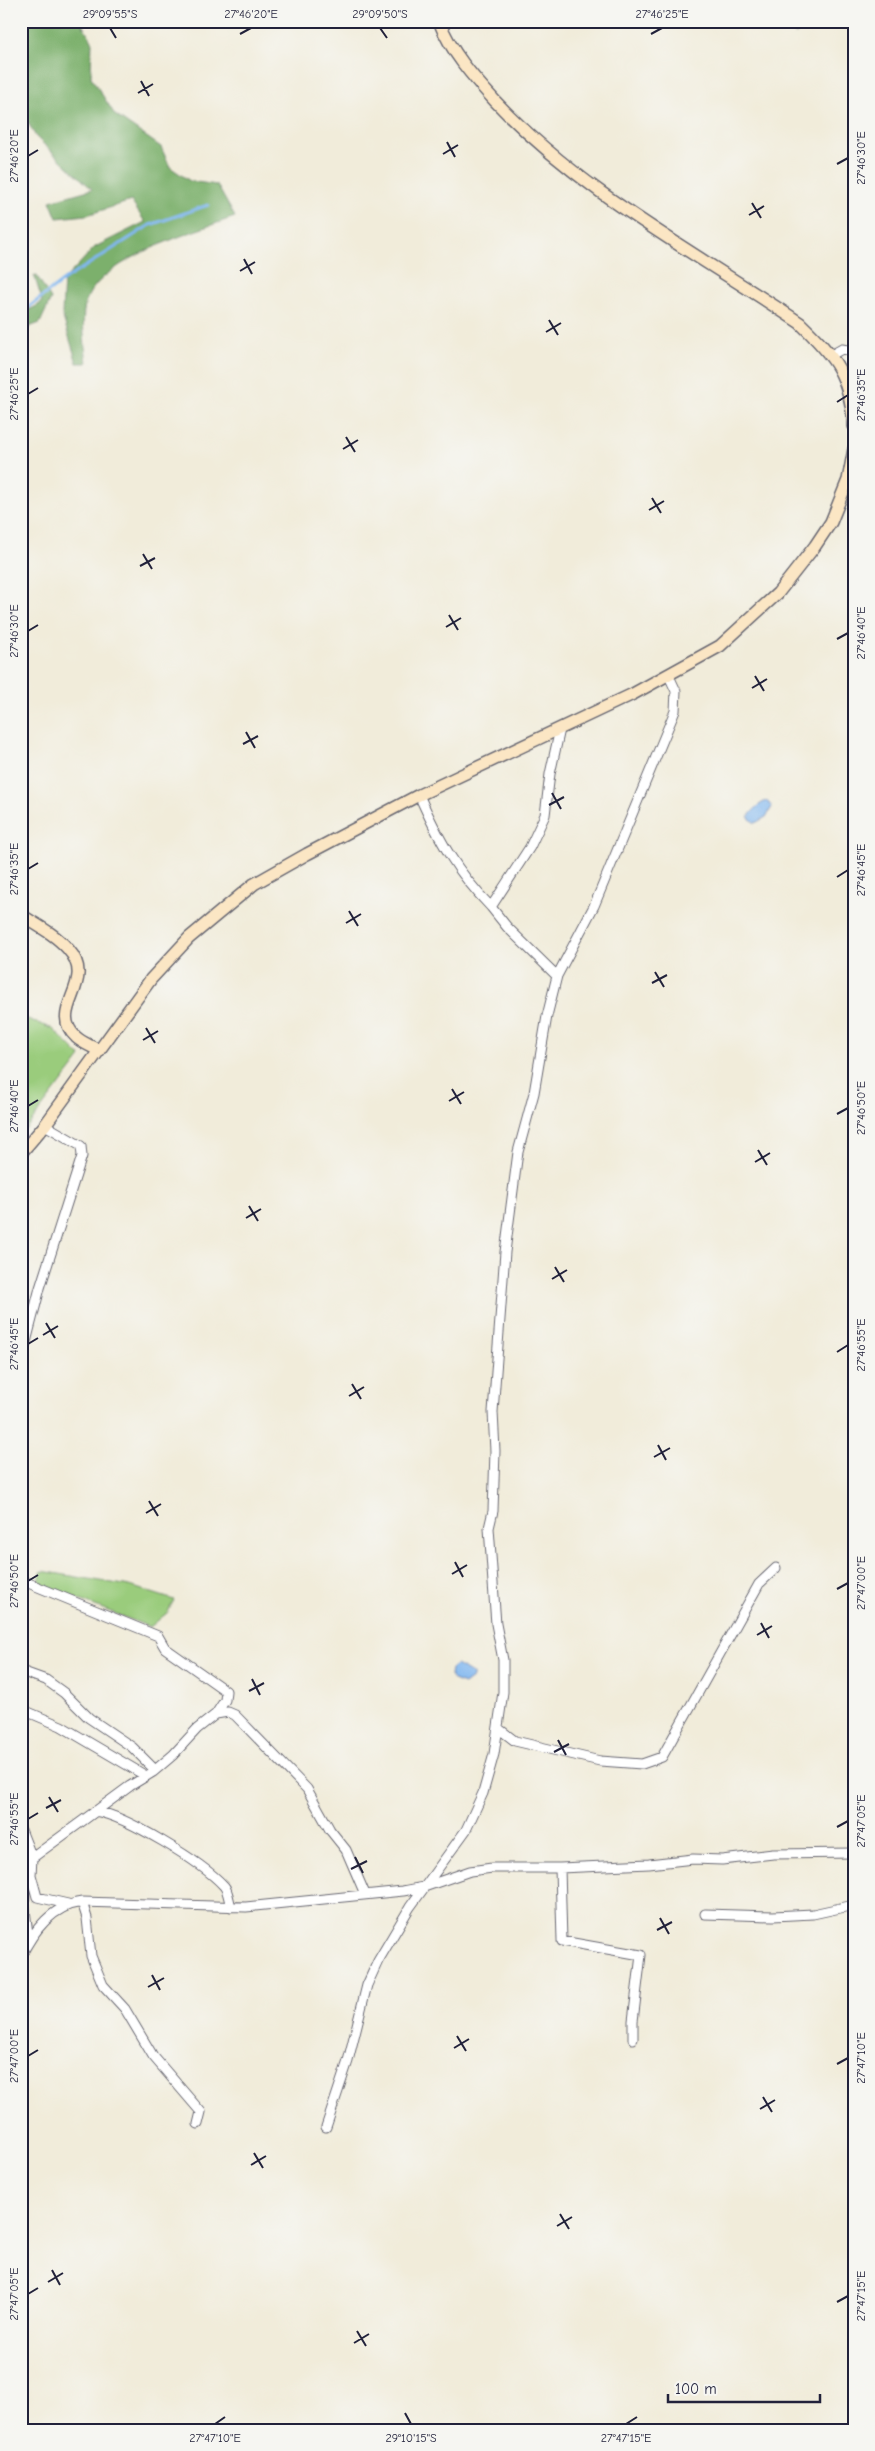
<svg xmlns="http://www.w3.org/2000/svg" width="875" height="2451" font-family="'Comic Neue',sans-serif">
<rect width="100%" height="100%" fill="#f6f6f2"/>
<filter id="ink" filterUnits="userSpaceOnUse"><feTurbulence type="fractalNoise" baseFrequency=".02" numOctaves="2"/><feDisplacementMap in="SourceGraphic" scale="10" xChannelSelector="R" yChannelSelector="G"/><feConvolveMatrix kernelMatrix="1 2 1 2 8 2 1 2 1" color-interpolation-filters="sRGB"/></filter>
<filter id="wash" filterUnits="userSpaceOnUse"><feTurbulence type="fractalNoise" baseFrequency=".0096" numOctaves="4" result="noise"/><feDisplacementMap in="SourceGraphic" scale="20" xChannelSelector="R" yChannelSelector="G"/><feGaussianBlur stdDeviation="1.12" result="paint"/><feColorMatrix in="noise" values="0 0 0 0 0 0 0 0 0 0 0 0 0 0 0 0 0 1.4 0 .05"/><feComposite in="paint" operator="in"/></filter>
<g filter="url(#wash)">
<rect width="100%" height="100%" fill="#f1ecda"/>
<path fill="#9acc7c" stroke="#5e775c" d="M25,1018L53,1029L81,1057L25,1130L21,1126V1028Z
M42,1571L130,1586L174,1600L168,1612L150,1627L38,1584Z"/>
<path fill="#7bb06c" stroke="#4e6954" d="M21,21H80L92,40L91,77L115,115L161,147L170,167L190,181L217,185L235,217C195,231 105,258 87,298C80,314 85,345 87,363H77L62,314L64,280L95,247L145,222L131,201L87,215L57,218L50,201L92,189L36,137L21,110Z
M776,21H794L802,28L796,34L780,28Z
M34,275L37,276L51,299L40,323L29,327L26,339L28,347L21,349V310L31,309L40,304L42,300Z"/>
<path fill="#81b7f0" stroke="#526c96" d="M767,801L772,807L766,817L755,823L748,817C753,811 759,803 767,801Z
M456,1665L473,1674V1677L464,1684L453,1680L450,1675L451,1669Z"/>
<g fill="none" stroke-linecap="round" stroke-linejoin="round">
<path stroke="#81b7f0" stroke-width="3" d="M21,313L64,280L150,225L208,205"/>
</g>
</g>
<g filter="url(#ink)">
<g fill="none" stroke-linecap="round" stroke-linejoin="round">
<g stroke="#6a6973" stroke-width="11">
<path id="minor" d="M831,355L842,349L854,351
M419,795C439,840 456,871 491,907
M557,976L507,927L491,907L530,847L545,815L550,774L560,729
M21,1361L40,1288L82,1156L81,1146L45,1125
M21,1580L158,1636L165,1648L226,1691L225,1700L216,1714L197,1729L173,1755L153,1772L130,1786L32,1858L31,1875L37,1897L68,1904
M21,1671L46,1680L64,1693L89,1718L132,1747L155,1770
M21,1709L61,1726L146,1776
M216,1714L228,1712L235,1715L307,1789L330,1830L346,1850L365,1894
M498,1728L515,1741L600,1761L642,1764L662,1757L759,1584L776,1568
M95,1811C126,1816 202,1862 224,1886C228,1890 229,1901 231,1907
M21,1830L32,1858C20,1883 25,1914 29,1940
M560,1868L562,1941L641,1955L633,2021V2039
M82,1902L87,1918L91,1956L103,1985L125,2009L153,2056L201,2112L198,2124
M705,1914L773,1916L813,1914L854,1905
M21,1956C34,1930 52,1906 82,1902L246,1907L403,1891L424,1887L470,1871L492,1868H560L649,1864L693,1859L722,1860L773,1854L854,1853
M326,2127L348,2061L367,1985L378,1961L410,1907L466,1830L483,1793L494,1754L503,1692V1660L496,1624L489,1528L493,1511L495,1451L493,1412L505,1252L518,1152L534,1093L547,1016L557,976L594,906L675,711L676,691L669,676"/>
</g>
<g stroke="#6a6973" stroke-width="14">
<path id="secondary" d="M439,21C451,52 473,77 495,101C583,194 695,252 800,323C836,358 849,375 854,426
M21,915C37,925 56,935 68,949C99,983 46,1009 76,1037C82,1043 92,1046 99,1051
M21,1153L45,1125L151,979L189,938L254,884L307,854L419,795L633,694L720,646L778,593L815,546L831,522L848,480L854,449"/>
</g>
<use href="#minor" stroke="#fff" stroke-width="9"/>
<use href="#secondary" stroke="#fbe6c4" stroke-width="11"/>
</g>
</g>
<path fill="none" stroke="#22223b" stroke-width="2" d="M110,28L116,38M380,28L387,38M240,34L251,28M651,34L662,28M141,81L149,96M138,93L153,84M447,142L455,157M443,154L458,145M28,156L38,150M837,164L848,158M752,203L761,218M749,215L764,206M244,259L252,274M240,271L255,262M549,320L558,335M546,332L561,323M28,394L38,388M837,402L848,395M346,437L355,452M343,449L358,440M652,498L661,513M649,510L664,501M143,554L152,569M140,566L155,558M449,615L458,630M446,627L461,618M28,631L38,625M837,639L848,633M755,676L764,691M752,688L767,679M246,732L255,748M243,744L258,736M552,793L561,809M549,805L564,797M28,869L38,863M837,877L848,870M349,911L358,926M346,923L361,914M655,972L664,987M652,983L667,975M146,1028L155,1043M143,1040L158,1031M452,1089L461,1104M449,1101L464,1092M28,1106L38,1100M837,1114L848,1108M758,1150L767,1165M755,1162L770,1153M249,1206L258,1221M246,1218L261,1209M555,1267L564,1282M552,1279L567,1270M46,1323L55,1338M43,1335L58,1326M28,1344L38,1338M837,1352L848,1345M352,1384L361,1399M349,1396L364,1387M658,1445L666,1460M654,1457L670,1448M149,1501L158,1516M146,1513L161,1504M455,1562L463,1577M452,1574L467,1565M28,1581L38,1575M837,1589L848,1583M761,1623L769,1638M757,1635L772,1626M252,1679L260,1695M249,1691L264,1683M558,1740L566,1755M554,1752L569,1744M49,1797L58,1812M46,1808L61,1800M28,1819L38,1813M837,1827L848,1821M355,1857L363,1873M351,1869L367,1861M660,1918L669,1934M657,1930L672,1922M152,1975L160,1990M148,1987L164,1978M457,2036L466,2051M454,2048L469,2039M28,2056L38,2050M837,2064L848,2058M763,2097L772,2112M760,2109L775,2100M254,2153L263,2168M251,2165L266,2156M560,2214L569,2229M557,2226L572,2217M52,2270L60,2285M48,2282L63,2273M28,2294L38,2288M837,2302L848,2296M357,2331L366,2346M354,2343L369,2334M405,2413L411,2424M215,2424L225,2417M626,2424L637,2417"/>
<rect width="875" height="2451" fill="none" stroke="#f6f6f2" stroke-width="55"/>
<path d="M668 2394v8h152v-8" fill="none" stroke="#22223b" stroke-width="2.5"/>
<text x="675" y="2394" font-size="15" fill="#22223b" stroke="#f6f6f2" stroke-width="4" paint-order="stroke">100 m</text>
<rect x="28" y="28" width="820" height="2396" fill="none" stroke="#22223b" stroke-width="2"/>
<g font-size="12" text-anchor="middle" fill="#22223b">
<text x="110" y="18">29°09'55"S</text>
<text x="251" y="18">27°46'20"E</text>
<text x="380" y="18">29°09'50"S</text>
<text x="662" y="18">27°46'25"E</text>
<text transform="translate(14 156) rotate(-90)" y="4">27°46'20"E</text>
<text transform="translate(861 158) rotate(-90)" y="4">27°46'30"E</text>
<text transform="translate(14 394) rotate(-90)" y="4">27°46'25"E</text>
<text transform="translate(861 395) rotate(-90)" y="4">27°46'35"E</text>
<text transform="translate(14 631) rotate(-90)" y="4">27°46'30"E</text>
<text transform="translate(861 633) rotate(-90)" y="4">27°46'40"E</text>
<text transform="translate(14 869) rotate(-90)" y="4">27°46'35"E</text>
<text transform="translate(861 870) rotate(-90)" y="4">27°46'45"E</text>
<text transform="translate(14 1106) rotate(-90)" y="4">27°46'40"E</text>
<text transform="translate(861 1108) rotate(-90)" y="4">27°46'50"E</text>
<text transform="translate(14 1344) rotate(-90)" y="4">27°46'45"E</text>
<text transform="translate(861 1345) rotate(-90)" y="4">27°46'55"E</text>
<text transform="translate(14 1581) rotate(-90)" y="4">27°46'50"E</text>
<text transform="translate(861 1583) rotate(-90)" y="4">27°47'00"E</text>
<text transform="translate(14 1819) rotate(-90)" y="4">27°46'55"E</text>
<text transform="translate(861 1821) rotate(-90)" y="4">27°47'05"E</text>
<text transform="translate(14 2056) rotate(-90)" y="4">27°47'00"E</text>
<text transform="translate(861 2058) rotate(-90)" y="4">27°47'10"E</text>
<text transform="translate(14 2294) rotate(-90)" y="4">27°47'05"E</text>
<text transform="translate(861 2296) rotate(-90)" y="4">27°47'15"E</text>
<text x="215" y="2442">27°47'10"E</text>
<text x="411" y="2442">29°10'15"S</text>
<text x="626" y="2442">27°47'15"E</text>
</g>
</svg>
